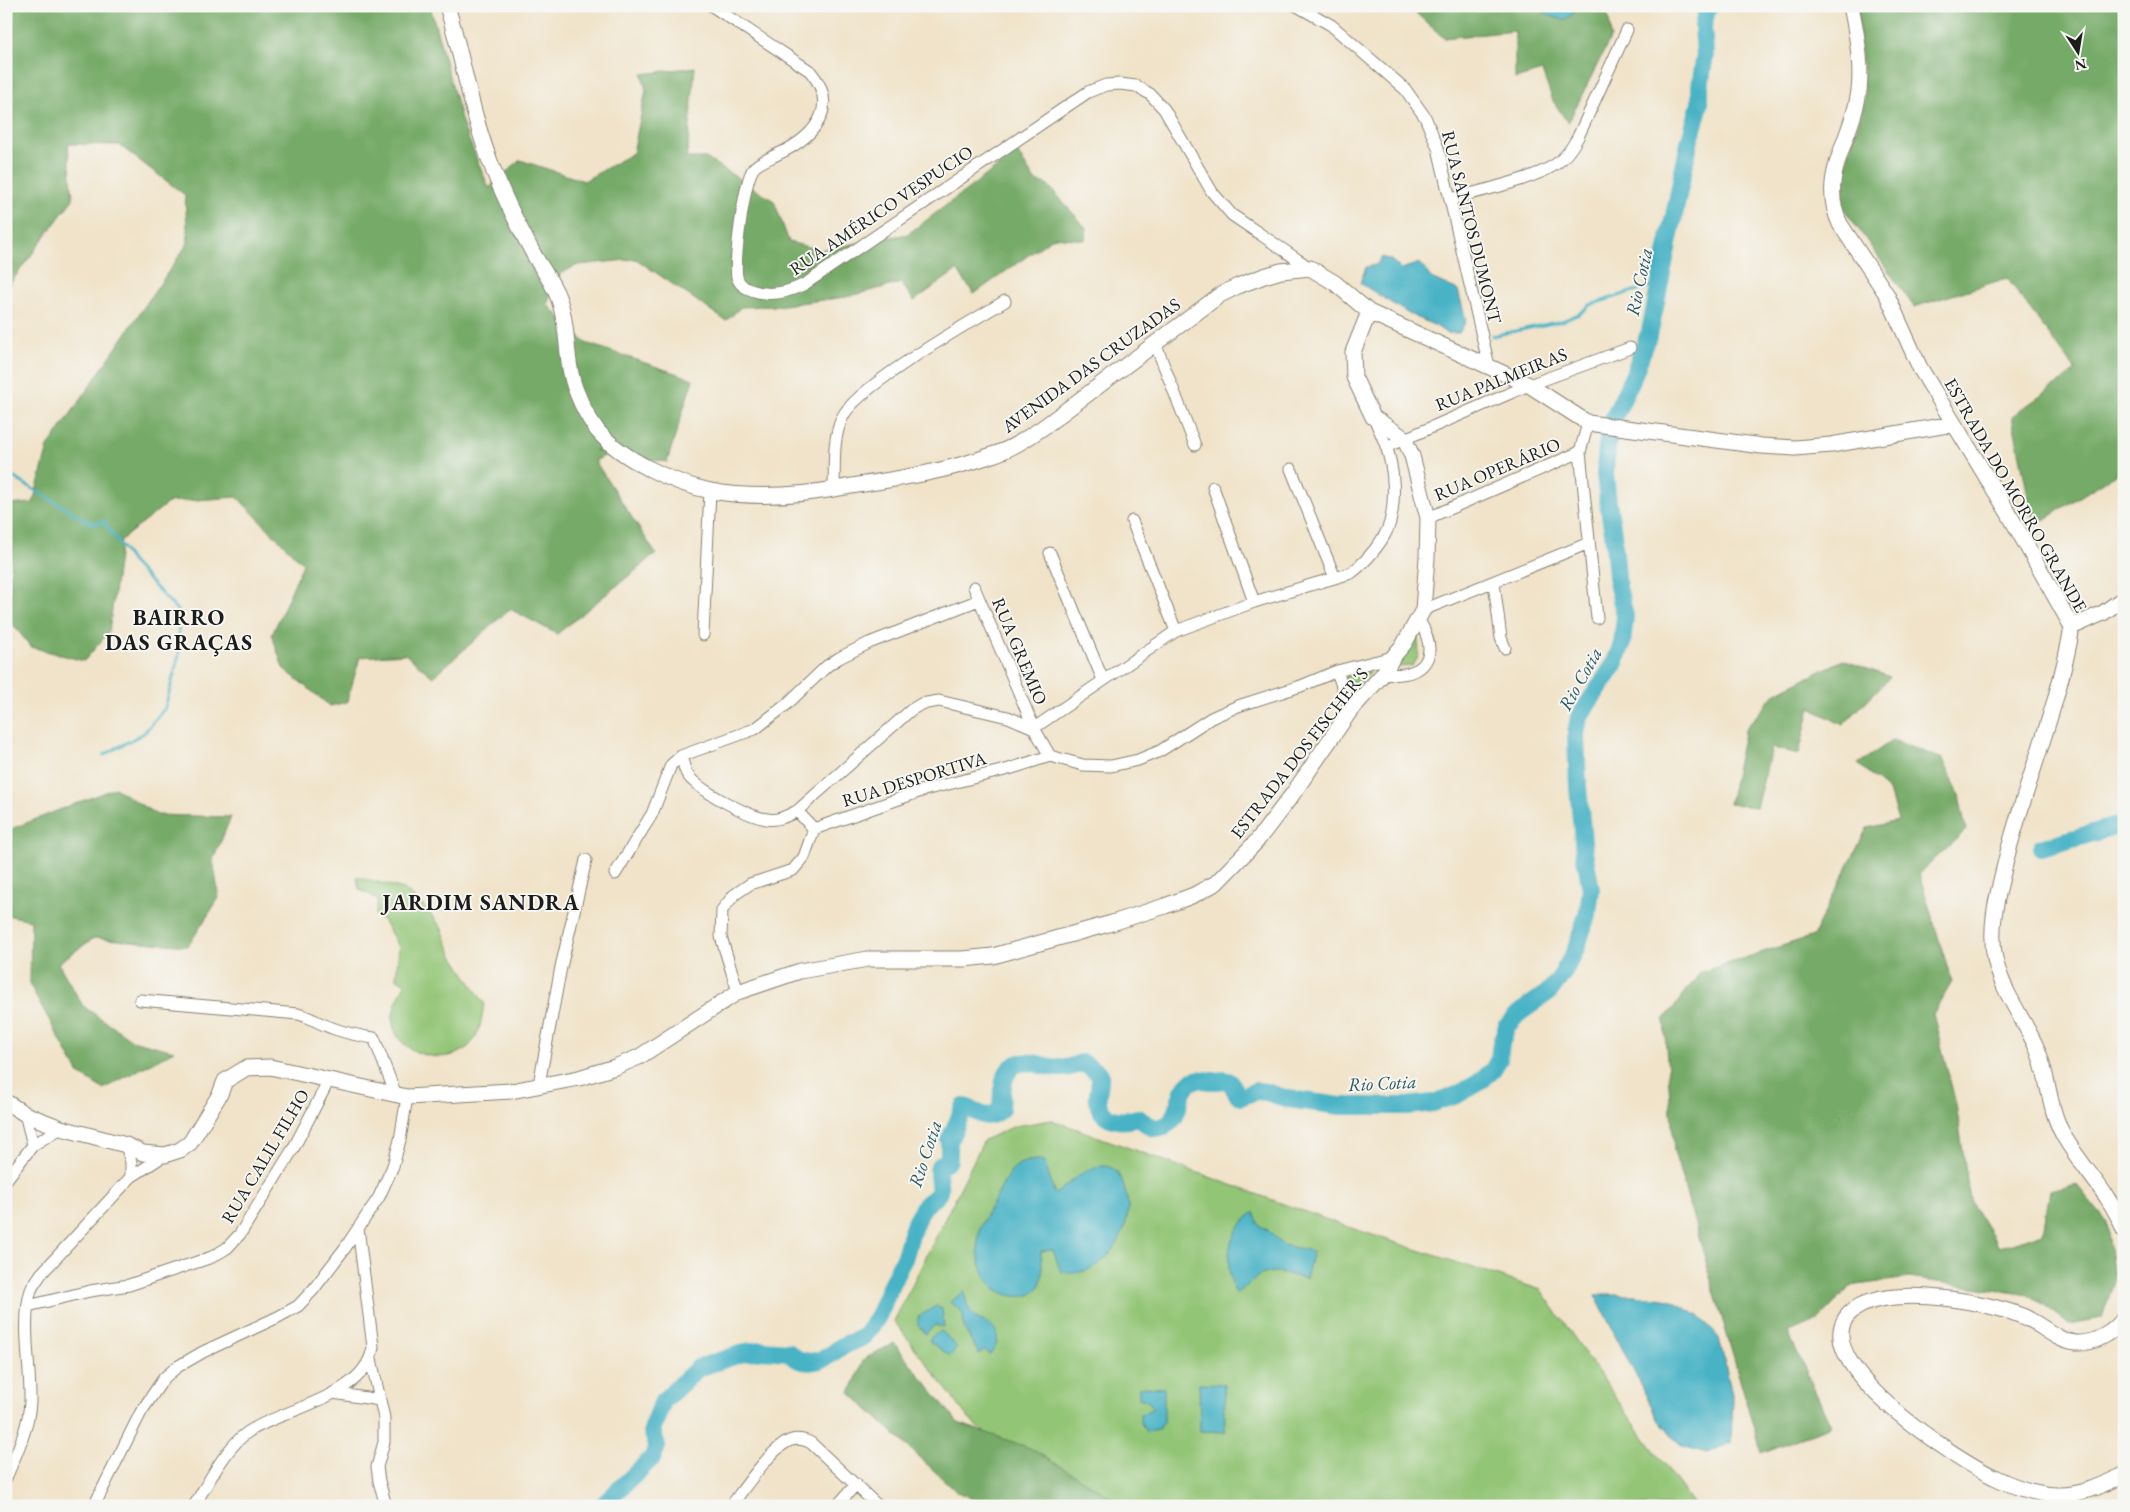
<svg xmlns="http://www.w3.org/2000/svg" width="2130" height="1512" font-family="'EB Garamond',serif">
<rect width="100%" height="100%" fill="#f6f6f2"/>
<filter id="ink" filterUnits="userSpaceOnUse"><feTurbulence type="fractalNoise" baseFrequency=".02" numOctaves="2"/><feDisplacementMap in="SourceGraphic" scale="10" xChannelSelector="R" yChannelSelector="G"/><feConvolveMatrix kernelMatrix="1 2 1 2 8 2 1 2 1" color-interpolation-filters="sRGB"/></filter>
<filter id="wash" filterUnits="userSpaceOnUse"><feTurbulence type="fractalNoise" baseFrequency=".0096" numOctaves="4" result="noise"/><feDisplacementMap in="SourceGraphic" scale="20" xChannelSelector="R" yChannelSelector="G"/><feGaussianBlur stdDeviation="1.12" result="paint"/><feColorMatrix in="noise" values="0 0 0 0 0 0 0 0 0 0 0 0 0 0 0 0 0 1.4 0 .05"/><feComposite in="paint" operator="in"/></filter>
<g filter="url(#wash)">
<rect width="100%" height="100%" fill="#f0e3c9"/>
<path fill="#93c576" stroke="#587049" d="M1417,636C1419,648 1421,656 1412,666L1396,667Z
M1366,668L1370,672L1353,694L1345,677Z
M357,877L404,889L422,904L441,927L452,954L484,1003C482,1018 480,1035 469,1046C448,1067 398,1056 393,1024C391,1009 399,997 405,984L396,978L399,947L383,920L375,916L378,899L359,889Z
M1052,1120L1339,1224L1541,1290L1633,1422L1695,1506H1074L969,1419L894,1321L984,1140L1015,1126Z"/>
<path fill="#76aa67" stroke="#496342" d="M6,6H430L463,126L489,188L520,160L584,181L633,153L646,90L642,74L695,67L687,158H706L774,201L789,242L820,250L908,234L1017,152L1035,181L1047,184L1087,229L1085,240L1054,237L974,294L957,270L914,301L901,283L846,297L776,306L741,307L726,321L636,259L578,265L561,273L547,304L586,343L693,379L667,462L594,450L606,455L595,461L656,554L557,634L510,609L433,677L405,654L360,657L347,702L330,706L283,668L272,635L303,564L237,497L169,502L121,540L109,632L84,661L31,647L10,621L11,560L6,557V505L33,503L48,447L188,243L185,195L119,145L68,144L73,199L6,289V76L13,46L6,41Z
M1408,6H1532L1556,18L1582,6H1601L1609,18L1611,37L1568,123L1553,101L1542,71L1515,79V31L1444,38Z
M1855,6H2124V469L2034,526L2012,416L2076,371L2007,278L1914,307L1842,206L1846,163L1865,101L1858,13Z
M1843,660L1890,677L1843,725L1810,708L1799,754L1772,748L1756,807L1729,804L1745,729L1776,693Z
M1893,740L1943,759L1959,795L1966,830L1919,874L1952,982L1933,1014L1956,1104L1970,1200L1999,1247L2043,1233L2050,1190L2076,1184L2107,1222L2114,1281L2102,1318L2070,1324L2030,1295L1909,1278L1850,1286L1818,1321L1788,1332L1831,1426L1761,1453L1674,1151L1664,1020L1701,972L1813,936L1867,828L1898,821L1889,791L1858,764Z
M115,788L157,815L231,817L213,860L219,898L188,946L94,938L58,963L83,1006L132,1040L174,1051L103,1089L79,1074L30,985L31,920L6,915V831Z
M894,1343L958,1423L1030,1448L1125,1506H989L957,1492L850,1393L864,1359Z"/>
<path fill="#48b3c6" stroke="#326871" d="M1532,6H1582L1566,19L1556,18Z
M1382,257L1391,260L1401,269L1420,263L1431,278L1458,290L1466,321L1459,333H1446L1436,326L1409,314L1360,283L1366,267L1376,265Z
M1038,1160L1044,1161L1055,1194C1069,1184 1084,1168 1101,1166C1115,1165 1121,1175 1124,1187C1125,1193 1128,1199 1128,1206C1128,1241 1099,1280 1061,1272L1053,1250L1041,1251C1041,1261 1044,1272 1041,1282C1035,1304 1001,1298 990,1283C979,1269 976,1250 979,1232C982,1219 992,1206 998,1194C1009,1173 1012,1161 1038,1160Z
M1254,1212L1259,1225L1268,1230L1282,1245L1313,1251L1306,1279C1267,1268 1266,1268 1236,1295C1224,1264 1225,1233 1254,1212Z
M964,1292C966,1301 968,1311 975,1317C979,1321 985,1321 989,1324C1001,1332 999,1345 990,1354L984,1350L979,1354L964,1328L963,1315L959,1309L950,1302Z
M1595,1295H1635L1671,1300L1699,1316L1719,1338L1733,1399L1731,1443L1707,1453L1682,1446L1659,1421Z
M936,1306L942,1309L944,1327L935,1325L925,1334L918,1325V1317Z
M942,1331L957,1347L950,1356L929,1341L931,1337Z
M1199,1383L1224,1384L1225,1432L1200,1431Z
M1139,1387L1164,1388V1422L1158,1430L1146,1432L1140,1421V1415L1153,1408L1149,1402L1139,1398Z"/>
<g fill="none" stroke-linecap="round" stroke-linejoin="round">
<path stroke="#48b3c6" stroke-width="3" d="M1492,336L1562,321L1579,314L1590,305L1653,285L1659,289
M6,473L92,524L104,522L132,562L178,611L179,655L165,708L144,733L104,755"/>
<path stroke="#48b3c6" stroke-width="18" d="M2041,848L2124,824
M602,1506L653,1457L657,1446L652,1430L663,1401L698,1368L746,1352L763,1350L788,1352C803,1368 824,1362 838,1349C847,1341 857,1343 865,1335C879,1319 881,1308 889,1289C894,1278 899,1268 904,1258C908,1248 909,1238 913,1229C915,1221 920,1212 925,1205C929,1200 937,1198 939,1192C941,1184 936,1175 939,1166L949,1160V1141L964,1107C979,1110 984,1124 1001,1109C1002,1087 1002,1058 1033,1063C1043,1065 1054,1069 1064,1068C1071,1068 1076,1064 1083,1063L1100,1074C1101,1082 1099,1086 1098,1094C1095,1119 1118,1124 1137,1118L1154,1128C1188,1127 1171,1088 1195,1080C1202,1078 1208,1082 1214,1081C1218,1081 1227,1079 1230,1082C1234,1086 1234,1093 1241,1097L1256,1091L1266,1092L1288,1099L1341,1106H1408L1433,1103L1457,1095L1478,1083L1493,1070L1499,1059L1501,1043L1507,1026L1518,1014L1550,991L1562,975L1576,949L1588,912L1591,889L1584,852L1578,787L1576,734L1579,717L1614,665L1622,644L1625,616L1618,587L1613,533L1608,502L1605,474L1607,445L1612,422L1634,374L1650,331L1689,143L1700,104V87L1705,54L1703,26L1708,6"/>
</g>
</g>
<g filter="url(#ink)">
<g fill="none" stroke-linecap="round" stroke-linejoin="round">
<g stroke="#868072" stroke-width="13">
<path id="minor" d="M712,6L810,71C821,84 828,99 821,116C813,135 794,147 776,155C769,159 758,162 753,169C744,183 734,260 737,277C739,285 747,289 754,291C772,297 789,292 805,284L1088,92L1106,85L1120,84L1136,86L1150,94L1164,109L1212,192L1232,215L1310,268
M1297,6L1331,25L1405,89L1425,117L1438,148L1489,366
M1451,199C1479,191 1533,180 1556,164C1566,157 1572,148 1578,137L1627,30
M1155,343L1195,445
M1588,423L1580,452L1597,618
M1386,447L1529,385L1630,348
M1291,469L1335,578
M1213,487L1254,602
M834,489C835,465 832,441 842,418C855,387 971,322 1005,301
M1428,518L1580,452
M1132,521L1176,631
M1050,553L1103,680
M1494,583L1501,638L1505,648
M974,587L1034,728L1050,756L1083,765L1111,766L1138,760L1160,751L1211,718L1238,706L1301,686L1337,671L1393,657
M1423,610L1589,543
M703,635L710,491
M1337,671L1350,711
M1383,674C1425,678 1441,657 1419,620
M681,756C683,761 684,769 687,774C696,789 749,817 767,819C778,821 787,816 797,811L911,710L921,704L939,701L1008,717L1034,728L1176,631L1254,602L1351,573C1365,563 1386,539 1390,522C1396,498 1394,469 1386,446C1383,437 1378,427 1374,418
M797,811L814,829L924,790L1009,769L1050,756
M615,874L652,814L671,765L681,756L755,729L786,705L827,666L839,658L869,643L979,600
M738,992L721,937L722,910L734,895L750,884L793,870L804,857L814,829
M140,1000L298,1014C310,1017 320,1024 332,1028C345,1033 360,1036 374,1038L396,1095
M539,1084L561,967L586,860
M25,1114L33,1145
M126,1145L131,1162V1177L165,1155
M6,1180L33,1145L61,1128
M28,1306L90,1291L129,1285L212,1257L227,1248L240,1234L293,1149L329,1080
M371,1359L384,1418V1442L377,1467L379,1481L386,1506
M333,1393L380,1400
M6,1478C16,1454 29,1428 30,1401C31,1369 21,1321 31,1290C33,1285 38,1279 41,1274L131,1177
M94,1506L141,1412L164,1378L177,1367L203,1352L278,1317L298,1306L313,1290L345,1248L379,1197L393,1166L400,1140L407,1097
M194,1506C208,1483 226,1447 248,1432C284,1408 366,1397 373,1347L358,1228
M731,1506C743,1490 773,1445 792,1440C798,1438 806,1440 811,1443L878,1506
M837,1506L856,1484"/>
</g>
<g stroke="#868072" stroke-width="17">
<path id="tertiary" d="M447,6C463,58 471,113 491,164C501,191 519,227 533,253C541,268 552,281 558,297C570,328 564,363 577,393C582,406 589,419 597,430C621,459 675,484 711,491C754,499 804,495 846,487C895,479 946,472 992,455C1012,449 1029,437 1045,426L1220,295L1238,286L1264,276L1281,271L1310,268L1335,283L1369,312
M1851,6C1857,35 1864,73 1857,102C1848,145 1819,179 1840,224L1887,295L1920,368L2009,514L2072,627C2059,705 2027,779 2007,856C1999,890 1988,924 1995,959C2003,994 2025,1020 2038,1051C2049,1079 2049,1112 2065,1138C2083,1169 2111,1195 2124,1230
M2072,627L2103,613L2124,598
M6,1102L25,1114L61,1128L126,1145L143,1153L165,1155L180,1150L190,1143L220,1094L225,1081L246,1068L270,1067L407,1097L511,1091L579,1078L615,1067L639,1057L738,992L800,971L868,959H963L993,956L1112,923L1165,906L1194,895L1216,883L1256,842L1292,795L1350,711L1383,674L1393,657L1404,644L1423,610L1427,558L1428,518L1412,456L1404,438L1373,417L1354,377L1353,352L1369,312L1529,385L1588,423L1762,446L1795,448L1831,445L1953,424
M2124,1318C2114,1333 2094,1344 2076,1343C2056,1341 2040,1323 2022,1316C1985,1301 1871,1279 1845,1319C1815,1369 1958,1460 1994,1477C2012,1486 2035,1494 2056,1495C2080,1496 2102,1485 2124,1475"/>
</g>
<use href="#minor" stroke="#fff" stroke-width="11"/>
<use href="#tertiary" stroke="#fff" stroke-width="15"/>
</g>
</g>
<g text-anchor="middle" dominant-baseline="central" stroke-width="4" stroke-linejoin="round" paint-order="stroke">
<g font-size="18" fill="#1c1c1c" stroke="#f6f6f2">
<text transform="translate(881 210) rotate(-34)">RUA AMÉRICO VESPUCIO</text>
<text transform="translate(1472 227) rotate(76)">RUA SANTOS DUMONT</text>
<text transform="translate(1091 365) rotate(-36)">AVENIDA DAS CRUZADAS</text>
<text transform="translate(1501 379) rotate(-22)">RUA PALMEIRAS</text>
<text transform="translate(1497 469) rotate(-23)">RUA OPERÁRIO</text>
<text transform="translate(2016 495) rotate(60)">ESTRADA DO MORRO GRANDE</text>
<text transform="translate(1020 651) rotate(67)">RUA GREMIO</text>
<text transform="translate(1299 753) rotate(-52)">ESTRADA DOS FISCHER'S</text>
<text transform="translate(914 779) rotate(-17)">RUA DESPORTIVA</text>
<text transform="translate(265 1156) rotate(-59)">RUA CALIL FILHO</text>
</g>
<g font-size="19" font-style="italic" fill="#2e5860" stroke="#f6f6f2">
<text transform="translate(1639 282) rotate(-78)">Rio Cotia</text>
<text transform="translate(1580 679) rotate(-61)">Rio Cotia</text>
<text transform="translate(1382 1083) rotate(-3)">Rio Cotia</text>
<text transform="translate(925 1154) rotate(-72)">Rio Cotia</text>
</g>
<g font-size="22" font-weight="bold" letter-spacing="1" fill="#1c1c1c" stroke="#f6f6f2">
<text x="179" y="617">BAIRRO<tspan x="179" dy="25">DAS GRAÇAS</tspan></text>
<text x="481" y="902">JARDIM SANDRA</text>
</g>
</g>
<rect width="2130" height="1512" fill="none" stroke="#f6f6f2" stroke-width="25"/>
<g transform="translate(2078 52) rotate(168)" stroke="#f6f6f2" stroke-width="4" paint-order="stroke">
<path d="M0-4L9 19L0 12L-9 19Z" fill="#1c1c1c"/>
<text y="-8" font-size="14" font-weight="bold" text-anchor="middle" fill="#1c1c1c">N</text>
</g>
</svg>
